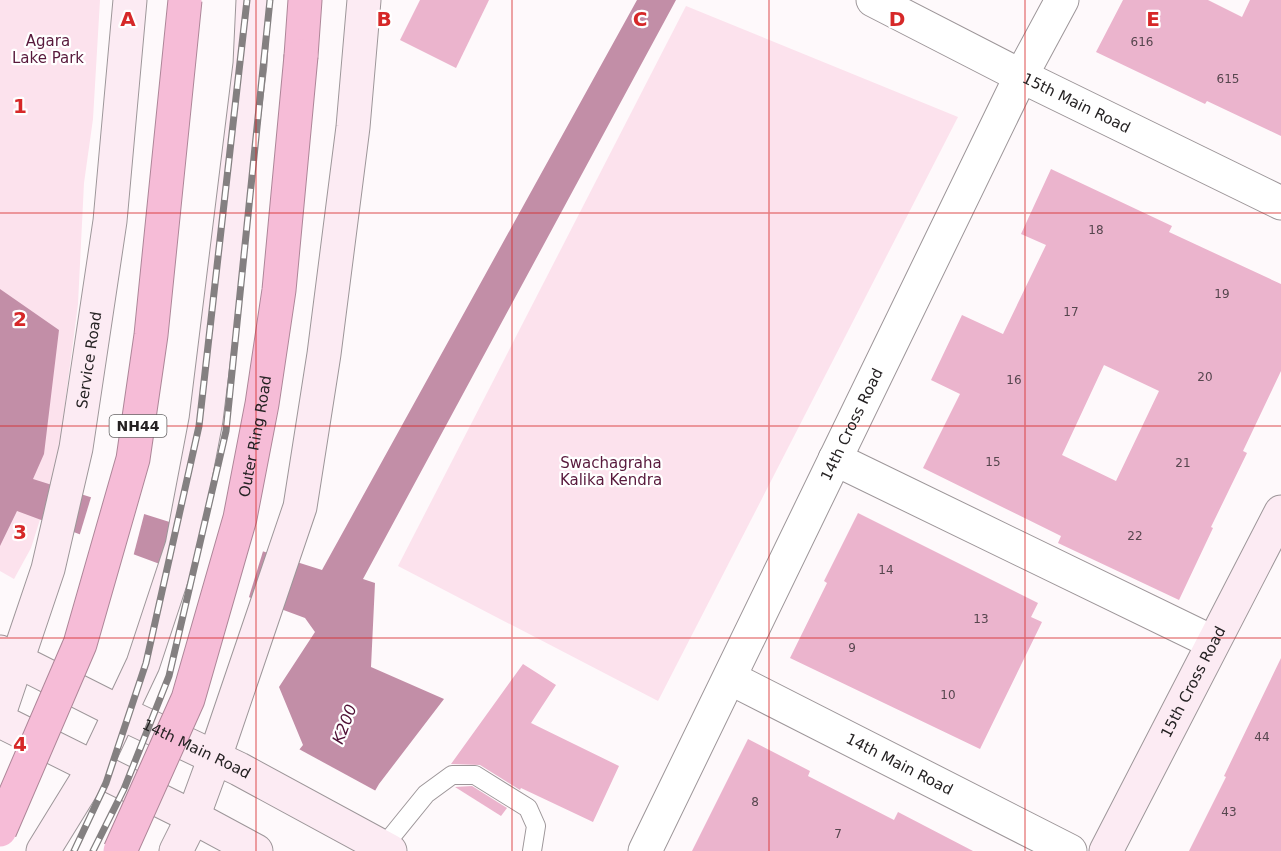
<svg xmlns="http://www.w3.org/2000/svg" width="1281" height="851" font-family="'DejaVu Sans',sans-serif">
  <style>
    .green { fill: #fce2ed }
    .water { fill: #c28ea7 }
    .pier { fill: #fef9fb }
    .building { fill: #ebb4cd; fill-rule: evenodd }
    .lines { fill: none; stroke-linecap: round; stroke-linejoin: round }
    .lane-casing { stroke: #9d9699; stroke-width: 20 }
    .street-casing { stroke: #9d9699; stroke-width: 35 }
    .secondary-casing { stroke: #9d9699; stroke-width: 35 }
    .highway-casing { stroke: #ad8698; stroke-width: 35 }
    .lane { stroke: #fff; stroke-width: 18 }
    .street { stroke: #fff; stroke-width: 33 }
    .secondary { stroke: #fcebf3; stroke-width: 33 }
    .highway { stroke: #f6bcd7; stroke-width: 33 }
    .rail-casing { stroke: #848081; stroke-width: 7 }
    .rail { stroke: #fff; stroke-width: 4.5; stroke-dasharray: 14; stroke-linecap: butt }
    .highway-bridge-casing { stroke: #ad8698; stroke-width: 35; stroke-linecap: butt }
    .highway-bridge { stroke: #f6bcd7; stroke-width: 33 }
    .grid { fill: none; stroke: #d62828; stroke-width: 1.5; stroke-opacity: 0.55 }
    .labels { text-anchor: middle; stroke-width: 4.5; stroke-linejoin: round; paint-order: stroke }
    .number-label { font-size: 12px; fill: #56464e }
    .shield { fill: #fff; stroke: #666465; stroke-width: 1.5 }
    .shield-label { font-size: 14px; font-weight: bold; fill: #252223 }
    .park-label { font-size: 15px; fill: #58193c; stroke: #fff }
    .street-label { font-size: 15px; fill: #252223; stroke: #fff }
    .water-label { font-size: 16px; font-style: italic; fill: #4e0f34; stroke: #fff }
    .grid-label { font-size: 20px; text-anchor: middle; font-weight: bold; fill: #d62828; stroke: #fff; stroke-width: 4.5; stroke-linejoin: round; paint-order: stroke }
  </style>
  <rect width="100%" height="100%" fill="#fef9fb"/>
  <!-- green -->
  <g class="green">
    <path d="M0 0H100L93 119 84 183 78 304 59 450 55 472 31 548 14 579 0 571Z"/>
    <path d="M686 6 958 117 658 701 398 566Z"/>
  </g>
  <!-- water -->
  <path class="water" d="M637 0H676L363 579 375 583 371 667 444 699 379 784 340 851H218L303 745 279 687 315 632 305 618 17 511 0 546V289L59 330 44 454 33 479 322 570Z"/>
  <!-- pier -->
  <g class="pier">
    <path d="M92 494 145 511 133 557 79 537Z"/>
    <path d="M206 530 264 548 248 600 192 579Z"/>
    <path d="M297 748 376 791 343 851H215Z"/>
  </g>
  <!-- building -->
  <g class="building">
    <path d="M420 0H489L456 68 400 40Z"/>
    <path d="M1123 0H1208L1242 17 1250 0H1281V136L1207 101 1205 104 1096 52Z"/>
    <path d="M1051 169 1172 226 1169 232 1281 284V371L1243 451 1247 453 1211 527 1213 528 1179 600 1058 543 1061 536 923 468 960 394 931 380 962 315 1003 334 1046 245 1021 234ZM1104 365 1159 391 1116 481 1062 455Z"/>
    <path d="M858 513 1038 603 1031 617 1042 622 980 749 790 658 827 583 824 581Z"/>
    <path d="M1281 658V851H1189L1226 777 1224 776Z"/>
    <path d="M523 664 556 685 531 723 619 766 593 822 521 788 520 790 480 765 451 764Z"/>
    <path d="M748 739 810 771 808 776 894 820 898 812 973 851H692Z"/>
    <path d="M472 786 507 808 501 816 455 787Z"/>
  </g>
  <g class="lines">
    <!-- lane casing -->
    <g class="lane-casing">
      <path id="lane" d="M383 847 426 794 452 775H475L528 808 536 826 532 851"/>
    </g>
    <!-- street casing -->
    <g class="street-casing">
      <g id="street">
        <path id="s1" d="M873 0 1021 76 1281 203"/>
        <path d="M835 459 1212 642"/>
        <path id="s2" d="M730 678 1070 851"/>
        <path id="s3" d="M645 851 1021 76 1062 0"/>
      </g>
    </g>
    <!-- secondary casing -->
    <g class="secondary-casing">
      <g id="secondary">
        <path id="s4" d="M0 652 121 713 239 769 390 851"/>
        <path id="s5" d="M0 711 48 569 76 448 110 221 130 0"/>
        <path d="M0 721 193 817 256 851"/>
        <path d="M43 851 94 768 143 664 182 546 206 420 250 64 253 0"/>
        <path d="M176 851 193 817 215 757 300 507 324 354 353 127 364 0"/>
        <path id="s6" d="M1106 851 1281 512"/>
      </g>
    </g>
    <!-- highway casing -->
    <g class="highway-casing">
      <path id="highway" d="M301 56 305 0"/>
    </g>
    <!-- lane -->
    <use href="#lane" class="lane"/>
    <!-- street -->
    <use href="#street" class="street"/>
    <!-- secondary -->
    <use href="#secondary" class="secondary"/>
    <!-- highway -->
    <use href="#highway" class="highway"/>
    <!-- rail casing -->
    <g class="rail-casing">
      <g id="rail">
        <path d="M74 851 106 783 146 663 199 426 247 0"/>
        <path d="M93 851 124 789 169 676 226 431 270 0"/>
      </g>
    </g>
    <!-- rail -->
    <use href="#rail" class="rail"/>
    <!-- highway-bridge casing -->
    <g class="highway-bridge-casing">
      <g id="highway-bridge">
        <path d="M0 830 80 644 133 459 151 335 185 0"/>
        <path id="s7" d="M120 851 188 699 240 518 262 404 279 290 301 56"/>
      </g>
    </g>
    <!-- highway-bridge -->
    <use href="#highway-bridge" class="highway-bridge"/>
  </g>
  <!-- grid -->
  <path class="grid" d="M256 0V851M512 0V851M769 0V851M1025 0V851M0 213H1281M0 426H1281M0 638H1281"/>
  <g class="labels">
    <!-- number labels -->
    <g class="number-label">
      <text x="1142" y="46">616</text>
      <text x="1228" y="83">615</text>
      <text x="1096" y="234">18</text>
      <text x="1222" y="298">19</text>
      <text x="1071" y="316">17</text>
      <text x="1205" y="381">20</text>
      <text x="1014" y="384">16</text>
      <text x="993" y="466">15</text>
      <text x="1183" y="467">21</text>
      <text x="1135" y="540">22</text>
      <text x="886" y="574">14</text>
      <text x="981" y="623">13</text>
      <text x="852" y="652">9</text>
      <text x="948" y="699">10</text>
      <text x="1262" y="741">44</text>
      <text x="755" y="806">8</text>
      <text x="1229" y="816">43</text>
      <text x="838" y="838">7</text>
    </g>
    <!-- shield labels -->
    <rect class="shield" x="109.5" y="415" width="57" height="22" rx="4.5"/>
    <g class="shield-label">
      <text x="138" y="431">NH44</text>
    </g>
    <!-- park labels -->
    <g class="park-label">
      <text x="48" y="46">Agara<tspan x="48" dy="17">Lake Park</tspan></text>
      <text x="611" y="468">Swachagraha<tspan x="611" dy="17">Kalika Kendra</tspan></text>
    </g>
    <!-- street labels -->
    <g class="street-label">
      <text dy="5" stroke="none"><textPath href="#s1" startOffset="228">15th Main Road</textPath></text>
      <text dy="5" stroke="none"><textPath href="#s5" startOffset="363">Service Road</textPath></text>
      <text dy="5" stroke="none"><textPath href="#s3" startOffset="474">14th Cross Road</textPath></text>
      <text dy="5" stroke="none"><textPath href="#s7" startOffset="438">Outer Ring Road</textPath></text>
      <text dy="5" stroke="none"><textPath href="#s6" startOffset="190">15th Cross Road</textPath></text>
      <text dy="5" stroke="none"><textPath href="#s4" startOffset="219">14th Main Road</textPath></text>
      <text dy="5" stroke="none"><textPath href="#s2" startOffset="190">14th Main Road</textPath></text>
    </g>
    <!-- water labels -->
    <g class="water-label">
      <text transform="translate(344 724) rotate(-69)" y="6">K200</text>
    </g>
  </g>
  <g class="grid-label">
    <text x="128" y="26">A</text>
    <text x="384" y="26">B</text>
    <text x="640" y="26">C</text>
    <text x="897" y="26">D</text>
    <text x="1153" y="26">E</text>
    <text x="20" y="113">1</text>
    <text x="20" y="326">2</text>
    <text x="20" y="539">3</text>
    <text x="20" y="751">4</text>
  </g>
</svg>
